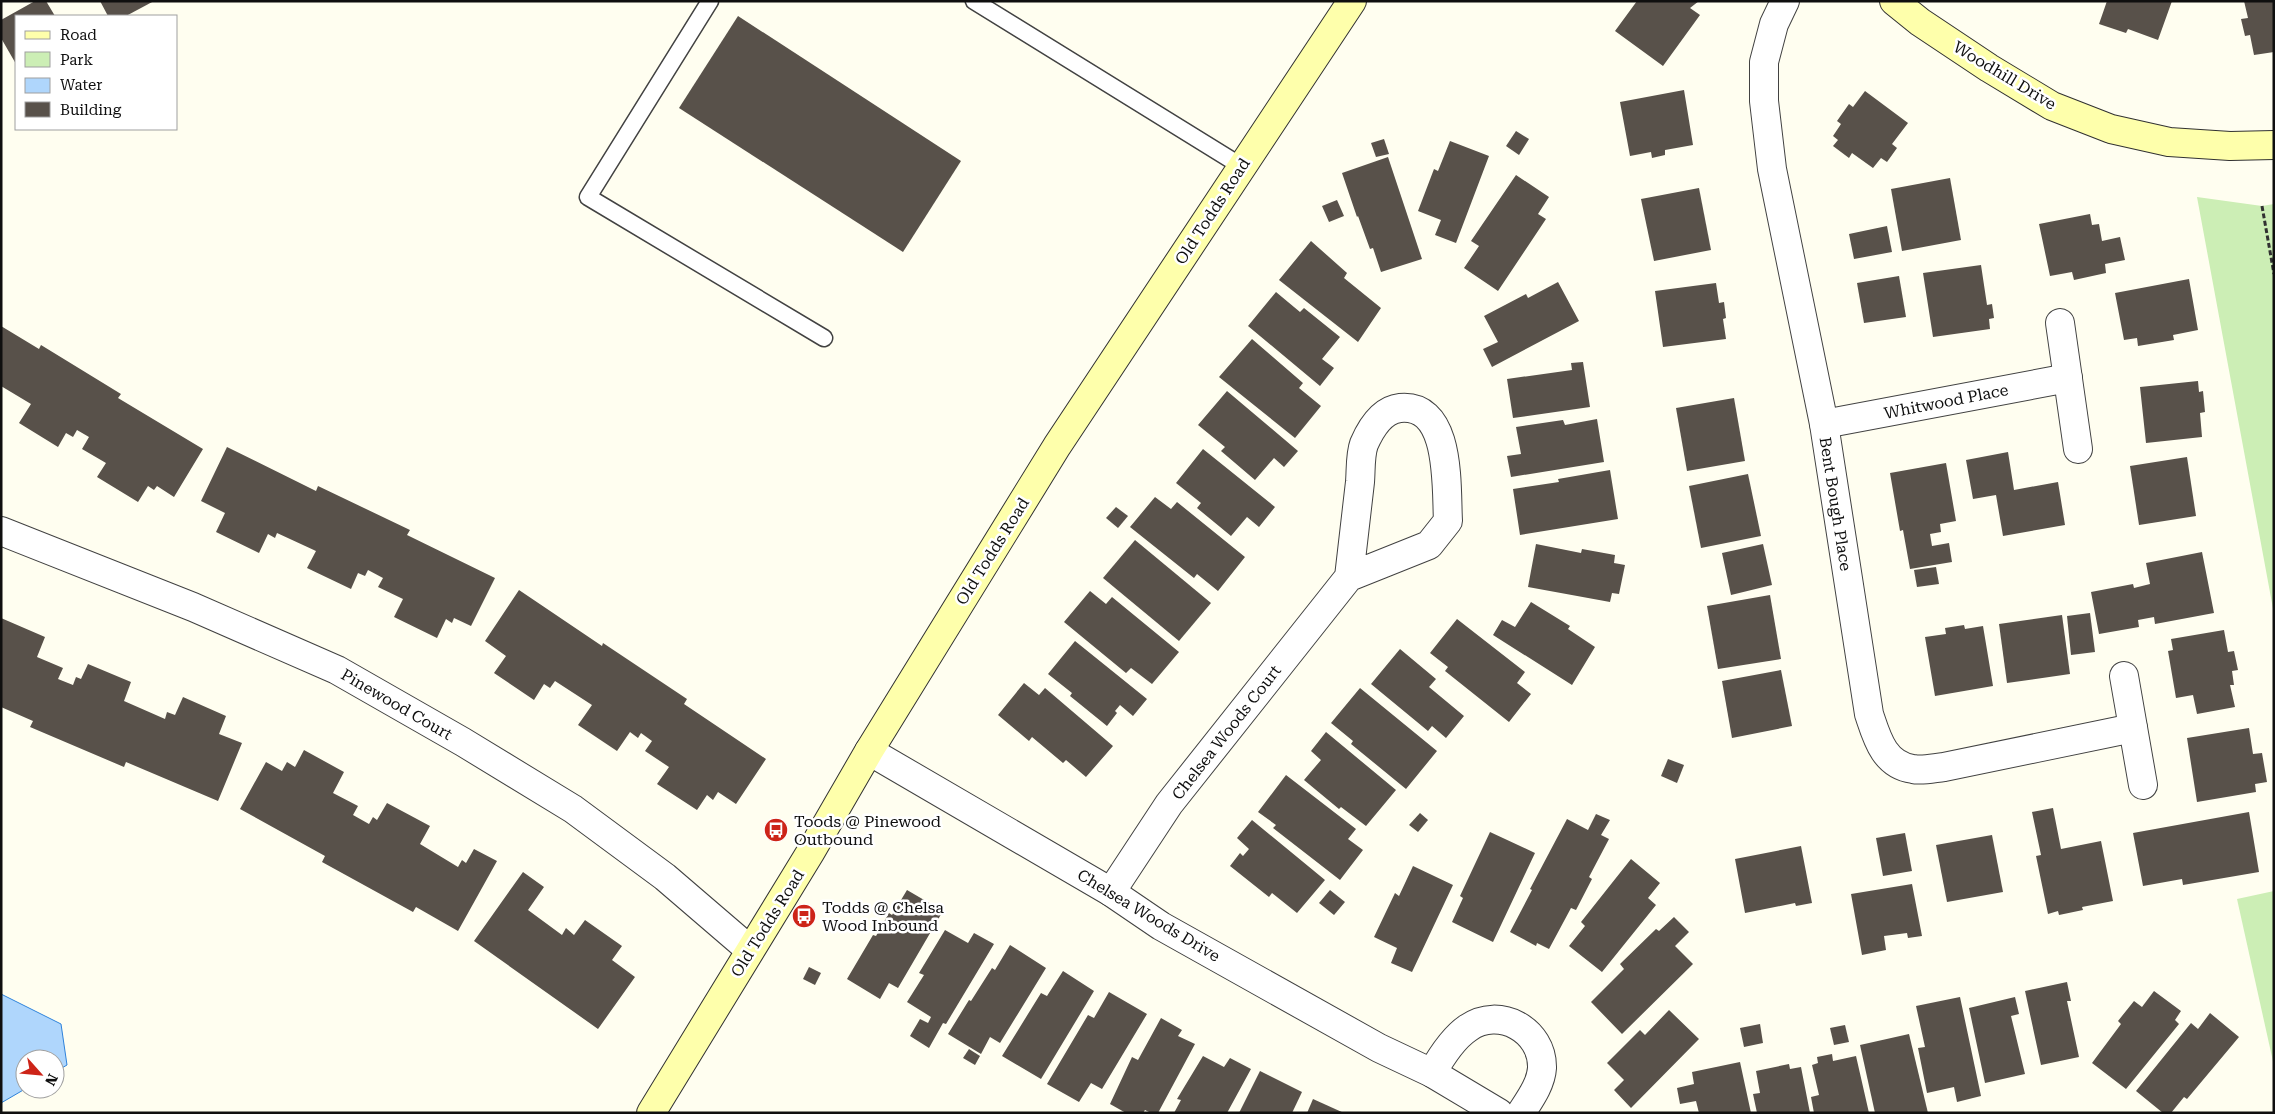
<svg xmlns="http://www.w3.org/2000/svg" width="2275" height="1114" font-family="'Roboto Serif',serif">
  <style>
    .green { fill: #cceeb5 }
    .water { fill: #afd6fc; stroke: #2e82db }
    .building { fill: #58514a }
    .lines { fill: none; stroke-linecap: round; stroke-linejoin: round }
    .lane-casing { stroke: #424242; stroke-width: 19 }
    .street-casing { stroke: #424242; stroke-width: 30 }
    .secondary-casing { stroke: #313131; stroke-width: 30 }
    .path { stroke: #313131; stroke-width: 3; stroke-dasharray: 5 2.5; stroke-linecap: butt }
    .lane { stroke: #fff; stroke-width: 16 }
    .street { stroke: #fff; stroke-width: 28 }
    .secondary { stroke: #feffab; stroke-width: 28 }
    .labels { text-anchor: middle; stroke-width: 5; stroke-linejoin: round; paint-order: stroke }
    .street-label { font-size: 16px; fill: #0f0f0f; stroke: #fff }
    .poi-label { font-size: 16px; fill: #0f0f0f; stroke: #fff; text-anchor: start }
  </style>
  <rect width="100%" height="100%" fill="#fffef0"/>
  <!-- green -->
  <g class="green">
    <path d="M2197 197 2262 206 2274 204V614Z"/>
    <path d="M2274 891V1066L2237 899Z"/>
  </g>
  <!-- water -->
  <path class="water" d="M1 994 61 1024 67 1065 55 1072V1059H25V1089L1 1103Z"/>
  <!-- building -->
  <g class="building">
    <path d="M35 1H46L55 16H16V64L1 38V20Z"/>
    <path d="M100 1H154L126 16H108Z"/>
    <path d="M1637 1H1699L1690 8 1700 15 1663 66 1615 31Z"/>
    <path d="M2107 1H2172L2158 40 2128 29 2126 33 2099 24Z"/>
    <path d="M2244 1H2274V52L2254 55 2250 35 2245 36 2241 19 2248 18Z"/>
    <path d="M738 16 961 161 903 252 679 108Z"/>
    <path d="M1684 90 1693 145 1665 150V155L1652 158 1651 152 1630 156 1620 102Z"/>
    <path d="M1865 91 1908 123 1892 144 1897 148 1887 162 1881 158 1873 168 1852 153 1849 158 1833 146 1838 140 1833 136 1841 124 1837 121 1849 104 1853 107Z"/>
    <path d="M1516 131 1529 139 1519 155 1506 146Z"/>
    <path d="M1384 139 1389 154 1376 157 1371 143Z"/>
    <path d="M1450 141 1489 156 1456 243 1435 235 1441 220 1418 211 1434 169 1438 171Z"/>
    <path d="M1388 157 1422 259 1381 272 1373 248 1370 249 1358 216 1357 217 1342 173Z"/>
    <path d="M1516 175 1549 197 1538 214 1546 219 1498 291 1464 268 1479 246 1471 241Z"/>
    <path d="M1950 178 1961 240 1902 251 1891 189Z"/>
    <path d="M1699 188 1711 250 1654 261 1641 199Z"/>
    <path d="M1337 200 1344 216 1329 222 1322 206Z"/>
    <path d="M2090 214 2092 225 2099 224 2102 241 2120 237 2125 260 2105 264 2106 273 2074 280 2072 272 2050 276 2039 224Z"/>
    <path d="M1887 226 1892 252 1854 259 1849 234Z"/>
    <path d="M1311 241 1347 273 1344 278 1381 308 1358 342 1279 280Z"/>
    <path d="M1981 265 1987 305 1992 304 1994 318 1989 319 1990 329 1933 337 1923 273Z"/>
    <path d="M1899 276 1906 317 1864 323 1857 283Z"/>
    <path d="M2189 279 2198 330 2173 335 2174 340 2138 346 2137 338 2124 340 2115 293Z"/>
    <path d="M1558 282 1579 321 1492 367 1483 349 1498 342 1484 316 1526 294 1528 298Z"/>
    <path d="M1716 283 1719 303 1724 302 1726 318 1723 319 1726 339 1663 347 1655 291Z"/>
    <path d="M1276 292 1300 312 1304 308 1340 337 1322 359 1334 368 1320 386 1248 326Z"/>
    <path d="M1 326 39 349 41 345 121 394 118 398 203 449 174 497 157 486 154 490 148 486 138 502 97 477 106 463 82 449 89 437 77 430 73 437 66 433 58 447 19 423 31 404 1 386Z"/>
    <path d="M1252 339 1303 383 1299 388 1321 406 1295 438 1219 377Z"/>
    <path d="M1583 362 1590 407 1513 418 1507 379 1572 370 1571 363Z"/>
    <path d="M2198 381 2199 392 2203 391 2205 412 2200 413 2202 437 2146 443 2140 387Z"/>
    <path d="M1227 391 1298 451 1284 467 1274 458 1255 480 1221 451 1225 447 1198 425Z"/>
    <path d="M1734 398 1745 461 1687 471 1676 408Z"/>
    <path d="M1597 419 1604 462 1511 477 1507 456 1521 454 1516 427 1563 420 1565 425Z"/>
    <path d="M227 447 316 491 318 486 410 530 407 535 495 578 471 626 454 618 452 623 446 619 437 638 394 617 403 599 378 587 383 578 368 570 365 576 358 573 351 589 307 568 316 551 277 533 275 538 268 534 259 553 216 532 225 513 201 501Z"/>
    <path d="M1203 449 1275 507 1259 527 1247 517 1231 536 1197 508 1201 503 1176 483Z"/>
    <path d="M2008 452 2014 490 2058 482 2065 525 2003 536 1996 495 1973 499 1966 460Z"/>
    <path d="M2187 457 2196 516 2139 525 2130 466Z"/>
    <path d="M1946 463 1956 521 1940 524 1941 532 1930 534 1932 546 1949 543 1952 562 1910 569 1903 530 1900 531 1890 473Z"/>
    <path d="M1610 470 1618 519 1520 535 1513 489 1559 482 1558 479Z"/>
    <path d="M1748 474 1761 536 1701 548 1689 486Z"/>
    <path d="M1155 497 1171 509 1177 502 1245 557 1218 591 1197 574 1194 578 1130 527Z"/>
    <path d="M1116 507 1128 516 1118 528 1106 518Z"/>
    <path d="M1135 540 1211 603 1179 641 1103 578Z"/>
    <path d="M1536 544 1581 553 1582 549 1615 555 1614 563 1625 565 1619 594 1612 593 1610 602 1528 587Z"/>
    <path d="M1763 544 1772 585 1731 595 1722 553Z"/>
    <path d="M2202 552 2214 613 2155 624 2154 617 2138 620 2139 627 2099 634 2091 592 2133 584 2134 588 2150 584 2146 563Z"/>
    <path d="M1936 567 1939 584 1917 587 1914 570Z"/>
    <path d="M519 590 602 646 603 643 687 699 684 704 766 759 736 804 718 792 713 800 707 795 697 810 657 784 669 767 645 751 652 741 641 733 638 738 630 732 617 751 578 725 592 705 555 681 550 688 544 684 534 700 494 673 506 656 485 641Z"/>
    <path d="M1090 591 1106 604 1112 597 1179 652 1152 684 1131 668 1126 673 1064 622Z"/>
    <path d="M1770 595 1781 659 1718 669 1707 606Z"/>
    <path d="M1531 602 1570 626 1568 629 1595 647 1572 685 1493 635 1502 620 1515 627Z"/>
    <path d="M2090 613 2095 652 2071 655 2067 616Z"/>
    <path d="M2062 615 2070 674 2007 683 1999 624Z"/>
    <path d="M1 618 45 637 37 657 63 668 58 679 73 685 76 677 81 679 88 664 131 682 124 701 165 719 167 712 175 715 183 697 226 716 219 734 242 743 218 801 126 762 124 767 30 727 33 721 1 707Z"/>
    <path d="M1457 619 1525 672 1517 683 1531 694 1509 722 1445 671 1448 667 1430 653Z"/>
    <path d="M1964 625 1965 629 1983 626 1993 686 1935 696 1925 637 1946 634 1945 628Z"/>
    <path d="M2224 630 2228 652 2234 651 2238 670 2232 671 2234 685H2230L2235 707 2197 714 2193 695 2176 698 2168 651 2173 650 2171 639Z"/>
    <path d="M1075 641 1147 699 1133 716 1120 705 1115 711 1117 713 1107 726 1070 696 1072 693 1048 674Z"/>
    <path d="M1400 649 1436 679 1429 687 1464 716 1446 738 1432 726 1428 731 1371 684Z"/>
    <path d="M1781 670 1792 726 1732 738 1722 681Z"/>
    <path d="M1024 683 1039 695 1045 688 1113 746 1086 777 1066 760 1063 763 1032 737 1029 741 998 715Z"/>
    <path d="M1360 688 1437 751 1406 789 1351 744 1353 741 1331 723Z"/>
    <path d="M2249 728 2253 754 2262 753 2267 782 2255 784 2256 792 2197 802 2187 738Z"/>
    <path d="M1326 732 1396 790 1366 826 1341 807 1339 809 1304 780 1321 760 1311 751Z"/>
    <path d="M304 750 344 772 333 793 358 806 353 815 369 824 373 817 377 820 387 803 430 826 420 844 458 867 462 860 466 863 474 849 497 861 458 931 416 907 413 912 322 862 325 856 240 809 266 762 282 771 287 762 295 767Z"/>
    <path d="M1668 759 1684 765 1677 783 1661 776Z"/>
    <path d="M1286 775 1356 829 1348 839 1363 850 1340 880 1273 828 1276 825 1258 812Z"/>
    <path d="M2053 808 2061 849 2101 841 2113 901 2082 907 2083 910 2059 915 2058 911 2048 914 2036 856 2041 855 2032 812Z"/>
    <path d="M2249 812 2259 872 2183 885 2182 879 2143 886 2133 833Z"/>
    <path d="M1420 813 1428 820 1418 832 1409 825Z"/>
    <path d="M1596 814 1610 820 1601 835 1609 839 1589 877 1592 879 1576 910 1571 908 1549 949 1537 943 1536 946 1510 932 1532 890 1530 889 1567 819 1588 830Z"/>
    <path d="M1252 820 1325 880 1297 913 1272 893 1269 897 1230 866 1240 853 1243 856 1249 849 1237 838Z"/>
    <path d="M1490 832 1535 853 1493 942 1452 922 1463 898 1460 896Z"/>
    <path d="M1905 833 1912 871 1883 876 1876 838Z"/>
    <path d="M1992 835 2003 892 1947 902 1936 845Z"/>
    <path d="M1801 846 1812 903 1796 906 1795 903 1745 913 1735 859Z"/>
    <path d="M1631 859 1660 883 1648 898 1656 905 1602 972 1569 946 1585 926 1581 922Z"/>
    <path d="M1413 866 1453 885 1412 972 1391 963 1397 948 1374 937 1395 893 1399 896Z"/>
    <path d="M523 872 544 887 528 910 562 935 566 928 574 935 585 920 622 946 612 960 635 977 598 1029 474 941Z"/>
    <path d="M1912 884 1922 936 1908 938 1907 933 1884 936 1886 950 1862 955 1851 894Z"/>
    <path d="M907 890 943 911 898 988 889 983 880 999 847 979 873 935 876 936 889 913 892 915Z"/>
    <path d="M1330 890 1345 902 1334 915 1319 903Z"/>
    <path d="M1674 917 1689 932 1675 946 1693 964 1622 1034 1591 1002 1624 969 1620 964 1656 929 1659 931Z"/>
    <path d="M945 930 968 943 974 933 994 944 946 1024 943 1023 929 1048 910 1036 920 1019 928 1023 931 1017 907 1002 924 975 919 973Z"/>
    <path d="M1010 945 1046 968 1000 1043 990 1037 981 1054 948 1034 969 1000 971 1001 992 968 995 970Z"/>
    <path d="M809 967 821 973 815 985 803 979Z"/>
    <path d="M1063 971 1094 991 1041 1079 1002 1056 1041 993 1047 996Z"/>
    <path d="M2067 982 2071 1001H2067L2079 1057 2041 1065 2025 991Z"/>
    <path d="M2154 991 2181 1011 2175 1020 2179 1024 2126 1089 2092 1063 2121 1024 2118 1021 2134 1001 2142 1007Z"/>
    <path d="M1109 992 1147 1014 1102 1089 1091 1083 1079 1102 1047 1084 1088 1015 1094 1018Z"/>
    <path d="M1960 997 1981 1096 1957 1102 1954 1087 1927 1093 1918 1048 1925 1047 1916 1006Z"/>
    <path d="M2015 997 2019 1014 2011 1016 2025 1074 1985 1083 1969 1008Z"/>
    <path d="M1669 1010 1699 1039 1631 1108 1614 1090 1624 1080 1607 1063 1640 1030 1645 1035Z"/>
    <path d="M2210 1013 2239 1037 2187 1099 2184 1097 2171 1113H2163L2136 1091 2191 1023 2198 1029Z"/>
    <path d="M1161 1018 1182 1030 1178 1036 1195 1044 1158 1113H1151L1145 1110 1143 1113H1126L1110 1104 1132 1057 1138 1060Z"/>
    <path d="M1760 1024 1763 1043 1744 1047 1740 1028Z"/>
    <path d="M1845 1025 1849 1042 1834 1045 1830 1028Z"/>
    <path d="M1909 1034 1928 1113H1875L1860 1045Z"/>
    <path d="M969 1049 980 1056 975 1065 963 1058Z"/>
    <path d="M1832 1054 1833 1061 1856 1056 1869 1113H1814L1811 1097 1819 1095 1812 1065 1818 1063 1817 1057Z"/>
    <path d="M1203 1056 1224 1067 1230 1058 1251 1069 1227 1113H1174L1181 1100 1177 1099Z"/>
    <path d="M1740 1062 1751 1113H1699L1696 1101 1680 1104 1677 1088 1694 1084 1692 1072Z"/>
    <path d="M1789 1064 1790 1069 1801 1067 1810 1113H1757L1753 1094 1760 1093 1756 1071Z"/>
    <path d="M1260 1071 1302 1092 1292 1113H1239Z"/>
    <path d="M1313 1099 1344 1113H1307Z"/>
  </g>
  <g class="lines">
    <!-- lane casing -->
    <g class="lane-casing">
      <g id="lane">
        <path d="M710 1 588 197 824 338"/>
        <path d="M974 1 1241 166"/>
      </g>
    </g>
    <!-- street casing -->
    <g class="street-casing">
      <g id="street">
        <path d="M1785 1 1774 24 1764 62V101L1772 169 1824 424 1869 714C1877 738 1884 765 1913 769 1922 771 1934 768 1944 767L2133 728"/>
        <path d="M2060 323 2078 449"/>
        <path d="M1824 424 2068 378"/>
        <path d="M1 531 193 607 337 670 463 742 573 809 665 877 750 950"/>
        <path d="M2124 676 2143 785"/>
        <path d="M869 751 1111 892 1161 926 1379 1048 1432 1073 1499 1113"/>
        <path d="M1111 892 1169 804 1349 577 1429 545 1448 521C1446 488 1452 403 1400 408 1382 410 1371 428 1364 444 1360 455 1361 470 1360 482 1356 514 1353 545 1349 577"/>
        <path d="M1432 1073C1441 1057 1453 1038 1468 1028 1499 1006 1543 1030 1542 1068 1541 1084 1530 1099 1521 1113"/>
      </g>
    </g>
    <!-- secondary casing -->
    <g class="secondary-casing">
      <g id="secondary">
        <path d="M1894 1 1920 22 1989 68 2052 106 2111 129 2169 142 2230 146 2274 145"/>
        <path d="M651 1113 810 853 869 751 1057 446 1352 1"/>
      </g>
    </g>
    <!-- path -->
    <path class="path" d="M2262 206 2274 274"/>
    <!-- lane -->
    <use href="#lane" class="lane"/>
    <!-- street -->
    <use href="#street" class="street"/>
    <!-- secondary -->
    <use href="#secondary" class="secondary"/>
  </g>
  <!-- icons -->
  <defs>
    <g id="bus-disc" transform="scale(1.25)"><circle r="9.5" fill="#cd2418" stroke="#fff"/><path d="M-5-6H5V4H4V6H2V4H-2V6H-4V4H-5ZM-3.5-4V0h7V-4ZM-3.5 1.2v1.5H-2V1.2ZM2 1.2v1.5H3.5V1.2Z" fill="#fff"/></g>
  </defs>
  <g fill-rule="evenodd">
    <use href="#bus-disc" x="776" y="830"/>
    <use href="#bus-disc" x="804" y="916"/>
  </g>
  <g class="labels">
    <!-- street labels -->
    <g class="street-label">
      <text transform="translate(2005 75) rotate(31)" y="6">Woodhill Drive</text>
      <text transform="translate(1212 211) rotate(-57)" y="6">Old Todds Road</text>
      <text transform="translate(1946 401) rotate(-11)" y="6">Whitwood Place</text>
      <text transform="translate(1836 504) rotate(81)" y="6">Bent Bough Place</text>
      <text transform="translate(992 551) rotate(-58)" y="6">Old Todds Road</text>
      <text transform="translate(397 704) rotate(30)" y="6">Pinewood Court</text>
      <text transform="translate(1226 732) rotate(-52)" y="6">Chelsea Woods Court</text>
      <text transform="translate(1149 915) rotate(31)" y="6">Chelsea Woods Drive</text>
      <text transform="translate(767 923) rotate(-58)" y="6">Old Todds Road</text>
    </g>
    <!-- poi labels -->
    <g class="poi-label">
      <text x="794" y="827">Toods @ Pinewood<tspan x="794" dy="18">Outbound</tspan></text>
      <text x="822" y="913">Todds @ Chelsa<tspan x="822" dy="18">Wood Inbound</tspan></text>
    </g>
  </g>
  <!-- border -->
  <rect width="2275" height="1114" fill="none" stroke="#0f0f0f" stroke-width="5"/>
  <!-- legend -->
  <rect x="15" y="15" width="162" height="115" fill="#ffffff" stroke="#9f9f9f"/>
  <rect x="25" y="31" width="25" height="8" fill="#feffab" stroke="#9f9f9f"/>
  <text x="60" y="40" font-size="15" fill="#0f0f0f">Road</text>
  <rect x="25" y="52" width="25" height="15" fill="#cceeb5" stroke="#9f9f9f"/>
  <text x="60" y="65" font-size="15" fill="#0f0f0f">Park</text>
  <rect x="25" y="78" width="25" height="15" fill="#afd6fc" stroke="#9f9f9f"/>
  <text x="60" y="90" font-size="15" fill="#0f0f0f">Water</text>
  <rect x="25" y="102" width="25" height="15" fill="#58514a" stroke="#9f9f9f"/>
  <text x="60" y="115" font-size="15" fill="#0f0f0f">Building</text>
  <!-- north arrow -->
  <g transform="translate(40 1074) rotate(117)"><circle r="24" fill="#ffffff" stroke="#9f9f9f"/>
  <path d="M0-4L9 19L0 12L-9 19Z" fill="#cd2418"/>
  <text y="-8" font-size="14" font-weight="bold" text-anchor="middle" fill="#0f0f0f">N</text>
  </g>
</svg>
